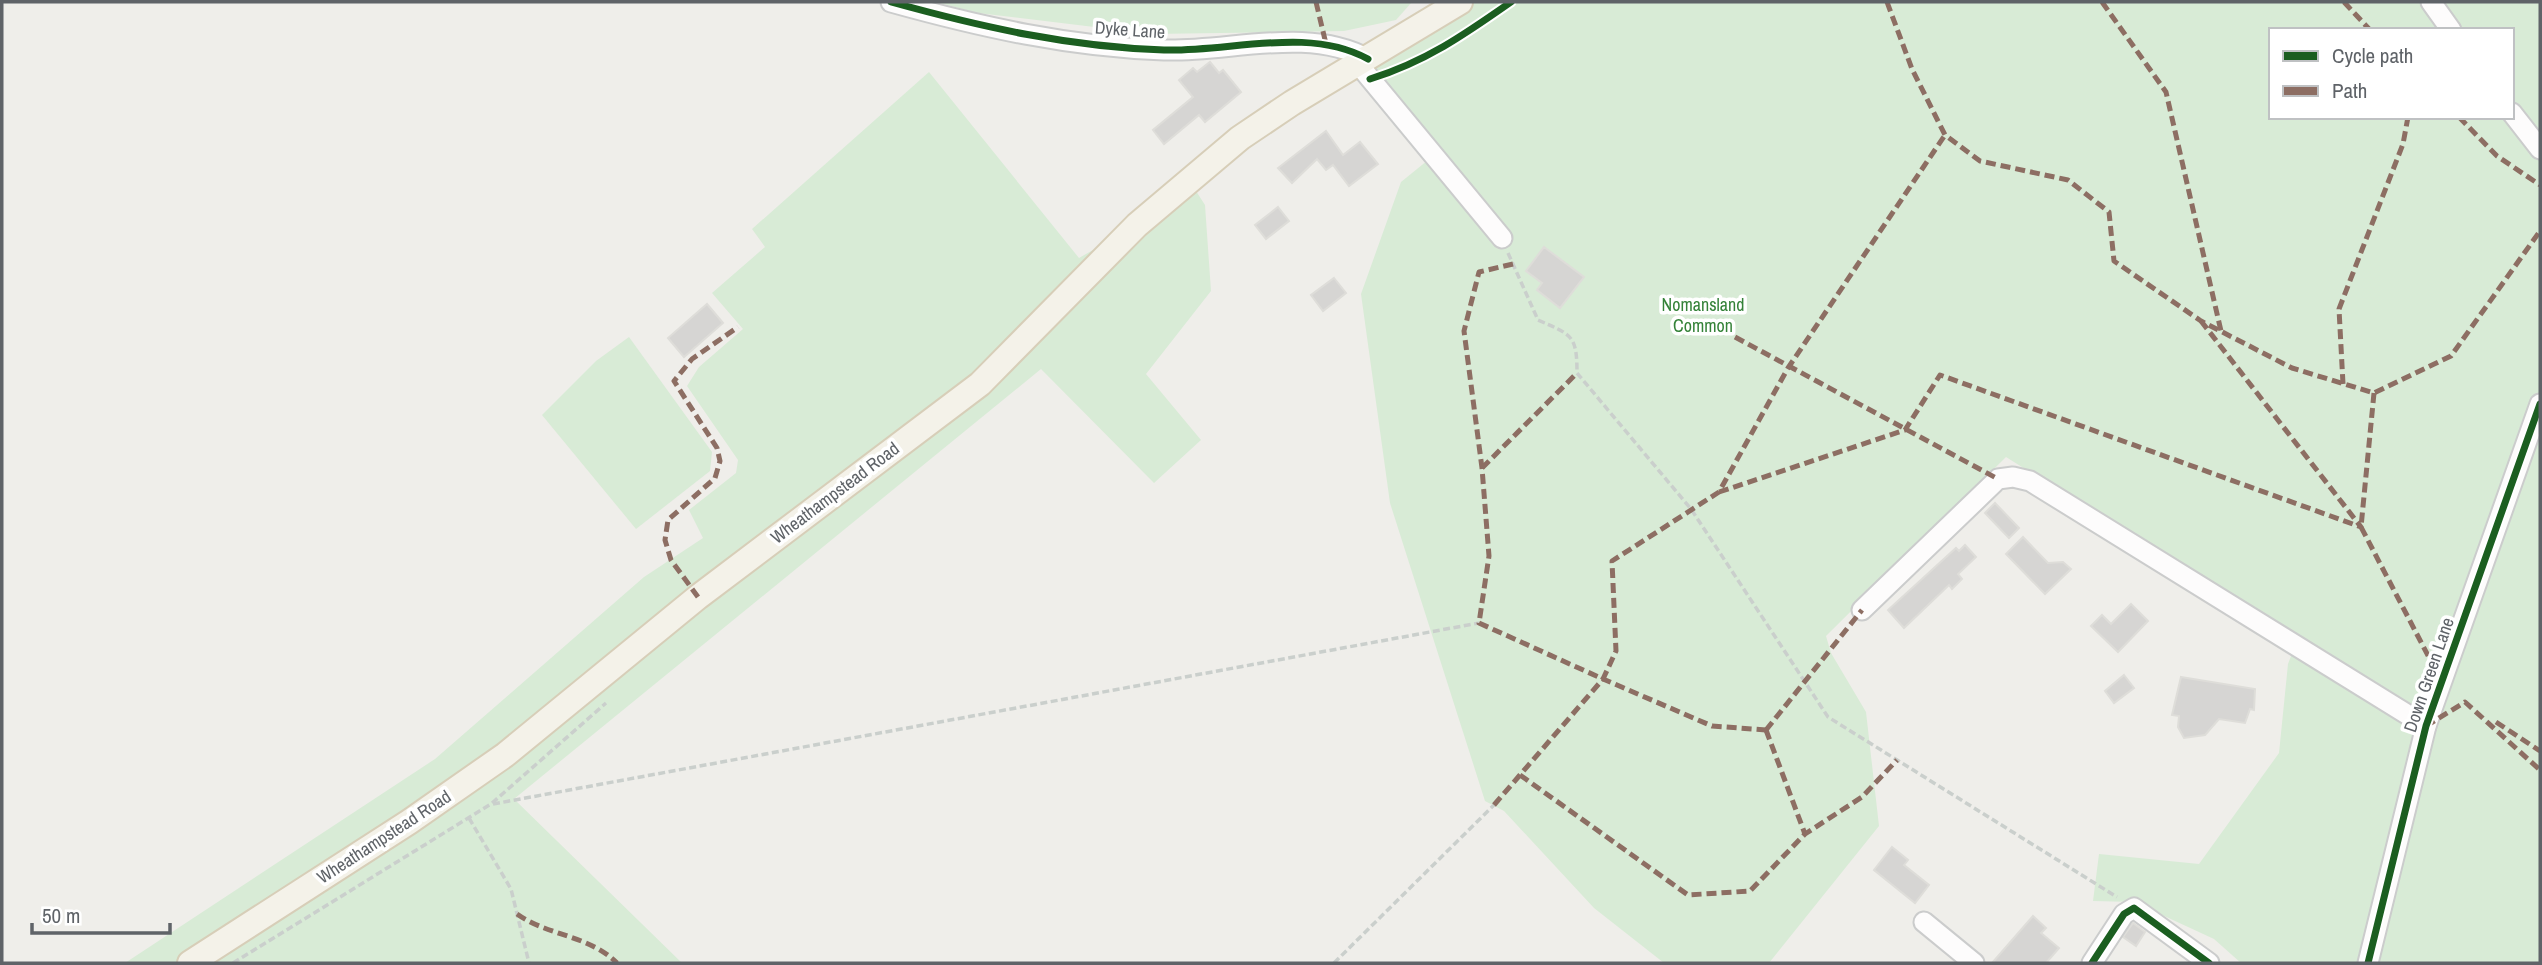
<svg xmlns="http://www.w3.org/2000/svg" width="2542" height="965" font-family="'Archivo Narrow',sans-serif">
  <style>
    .green { fill: #d8ebd6; fill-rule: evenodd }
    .building { fill: #d6d5d3; stroke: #deddd9; stroke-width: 2 }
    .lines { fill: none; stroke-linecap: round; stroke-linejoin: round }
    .minor-casing { stroke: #cbcccc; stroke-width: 23 }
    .major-casing { stroke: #d7ceb8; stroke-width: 28 }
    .path { stroke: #cacfcc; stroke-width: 3.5; stroke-dasharray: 7 3.5; stroke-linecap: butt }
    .minor { stroke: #fdfcfc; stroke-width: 19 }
    .major { stroke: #f4f2e9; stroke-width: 24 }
    .quiet { stroke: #8d6e63; stroke-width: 5; stroke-dasharray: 10 5; stroke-linecap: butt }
    .cycleway-casing { stroke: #fff; stroke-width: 11 }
    .cycleway { stroke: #1b5e20; stroke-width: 7 }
    .labels { text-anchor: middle; stroke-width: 7; stroke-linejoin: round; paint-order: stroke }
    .street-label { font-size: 18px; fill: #5f6368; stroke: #fff }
    .park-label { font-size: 18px; fill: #348238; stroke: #fff }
  </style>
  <rect width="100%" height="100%" fill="#efeeea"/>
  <!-- green -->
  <g class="green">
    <path d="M936 2H1412L1396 20 1344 31 1152 34 978 13Z"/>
    <path d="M1439 2H2540V963H2241L2214 939 2134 902 2093 901 2099 854 2199 864 2279 753 2288 664 2297 640 2006 457 1826 636 1831 653 1866 712 1879 826 1769 963H1664L1594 908 1504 811 1485 801 1390 503 1361 294 1401 182 1433 156 1350 60ZM2271 30H2512V117H2271Z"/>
    <path d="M929 72 1079 258 1196 191 1205 205 1211 291 1146 374 1201 440 1154 483 1041 369 514 799 682 963H125L435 759 644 577 703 538 689 510 736 473 738 460 687 386 699 367 743 329 712 293 765 247 752 229Z"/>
    <path d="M629 337 712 452 710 471 636 529 542 415 596 361Z"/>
  </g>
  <!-- building -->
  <g class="building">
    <path d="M1210 62 1219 73 1223 70 1241 92 1205 122 1199 115 1164 144 1153 130 1193 97 1179 80 1193 68 1197 72Z"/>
    <path d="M1326 131 1343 155 1360 142 1378 164 1349 186 1333 165 1326 170 1317 159 1292 183 1278 168Z"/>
    <path d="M1278 207 1289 221 1266 239 1255 225Z"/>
    <path d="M1544 247 1584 277 1560 308 1537 290 1542 283 1526 271Z"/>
    <path d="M1334 278 1346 293 1323 311 1311 295Z"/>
    <path d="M707 304 723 323 684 357 668 338Z"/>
    <path d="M1995 503 2019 528 2009 538 1985 513Z"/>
    <path d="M2023 537 2048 563 2063 562 2071 569 2045 594 2006 554Z"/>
    <path d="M1965 545 1976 557 1958 574 1962 579 1952 589 1949 585 1904 628 1888 610 1956 548 1959 551Z"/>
    <path d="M2131 604 2148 621 2118 652 2091 626 2102 615 2111 624Z"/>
    <path d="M2124 675 2134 688 2114 703 2105 691Z"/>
    <path d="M2181 677 2255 689 2254 710 2250 709 2245 723 2219 719 2205 735 2184 738 2178 727 2179 716 2172 715Z"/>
    <path d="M1892 847 1908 860 1904 865 1929 885 1915 903 1874 870Z"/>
    <path d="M2033 916 2046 928 2041 933 2059 948 2046 963H1992Z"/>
    <path d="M2133 923 2145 932 2136 946 2123 937Z"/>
  </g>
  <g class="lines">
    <!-- minor casing -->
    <g class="minor-casing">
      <g id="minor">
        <path d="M891 2C981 27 1070 47 1164 50 1230 52 1308 26 1368 59"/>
        <path d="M2431 2 2451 30"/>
        <path d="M1359 65 1502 238"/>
        <path d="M2512 113 2540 149"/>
        <path d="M1862 610 1998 479 2013 477 2030 481 2426 726"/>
        <path d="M1924 922 1974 963"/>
        <path d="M2092 963 2124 914 2134 908 2209 963"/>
        <path d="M2368 963 2426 726 2540 404"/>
      </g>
    </g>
    <!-- major casing -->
    <g class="major-casing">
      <path id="major" d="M190 963 409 822 505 755 698 597 980 384 1137 225 1240 138 1292 103 1460 2"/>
    </g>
    <!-- path -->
    <g class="path">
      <path d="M1508 253 1538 320C1572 335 1577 335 1577 373L1691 509 1828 717 2117 897"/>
      <path d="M493 804 1479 623"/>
      <path d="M469 818 511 889 529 963"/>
      <path d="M233 963 491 804 606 703"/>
      <path d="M1334 963 1494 805"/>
    </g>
    <!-- minor -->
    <use href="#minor" class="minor"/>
    <!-- major -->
    <use href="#major" class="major"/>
    <!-- quiet -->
    <g class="quiet">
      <path d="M1316 2 1326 44"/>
      <path d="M1887 2 1912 69 1945 135 1980 161 2068 180 2109 212 2114 261 2201 321 2292 368 2374 393 2451 356 2540 231"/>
      <path d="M2102 2 2166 92 2221 331"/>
      <path d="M2344 2 2370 30"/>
      <path d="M2459 117 2497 156 2540 185"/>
      <path d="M1513 264 1479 272 1464 331 1482 468 1489 556 1479 623 1603 679 1616 651 1612 561 1719 492 1788 368 1945 135"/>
      <path d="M1735 337 1998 479"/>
      <path d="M2343 384 2339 309 2403 144 2408 117"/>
      <path d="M2374 393 2361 527 2434 667 2445 680"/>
      <path d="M1482 468 1577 373"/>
      <path d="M1719 492 1905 430 1940 375 2361 527 2201 321"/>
      <path d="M698 597 671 560 665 540 668 520 715 478 720 461 717 448 674 381 692 359 738 327"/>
      <path d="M2496 722 2540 751"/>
      <path d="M2426 726 2465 702 2540 770"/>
      <path d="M1766 730 1862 610"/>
      <path d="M1766 730 1805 834"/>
      <path d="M1520 775 1688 895 1750 891 1805 834 1862 797 1897 760"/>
      <path d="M1494 805 1603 679 1712 726 1766 730"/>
      <path d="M517 914C548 936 589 935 617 963"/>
    </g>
    <!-- cycleway casing -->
    <g class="cycleway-casing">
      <g id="cycleway">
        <path d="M891 2C981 27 1070 47 1164 50 1230 52 1308 26 1368 59"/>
        <path d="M1370 79C1425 62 1464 35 1511 2"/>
        <path d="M2092 963 2124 914 2134 908 2209 963"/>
        <path d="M2368 963 2426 726 2540 404"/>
      </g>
    </g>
    <!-- cycleway -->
    <use href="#cycleway" class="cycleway"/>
  </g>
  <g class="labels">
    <!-- street labels -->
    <g class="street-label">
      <text transform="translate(1130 30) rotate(4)" y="6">Dyke Lane</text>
      <text transform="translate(835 493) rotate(-37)" y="6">Wheathampstead Road</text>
      <text transform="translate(2429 675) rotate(-71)" y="6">Down Green Lane</text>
      <text transform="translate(384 837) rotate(-33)" y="6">Wheathampstead Road</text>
    </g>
    <!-- park labels -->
    <g class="park-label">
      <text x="1703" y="311">Nomansland<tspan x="1703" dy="21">Common</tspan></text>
    </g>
  </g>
  <!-- border -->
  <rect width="2542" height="965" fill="none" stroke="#5f6368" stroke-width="7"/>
  <!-- legend -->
  <rect x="2269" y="28" width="245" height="91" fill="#ffffff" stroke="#bfc1c3" stroke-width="2"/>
  <rect x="2283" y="51" width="35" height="10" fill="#1b5e20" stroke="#bfc1c3" stroke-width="2"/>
  <text x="2332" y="63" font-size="21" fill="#5f6368">Cycle path</text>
  <rect x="2283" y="86" width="35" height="10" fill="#8d6e63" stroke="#bfc1c3" stroke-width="2"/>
  <text x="2332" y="98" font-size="21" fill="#5f6368">Path</text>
  <!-- scale -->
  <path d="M32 923v10h138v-10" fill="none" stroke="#5f6368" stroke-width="3.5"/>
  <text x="42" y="923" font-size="21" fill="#5f6368" stroke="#ffffff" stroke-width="5" paint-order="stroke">50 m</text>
</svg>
